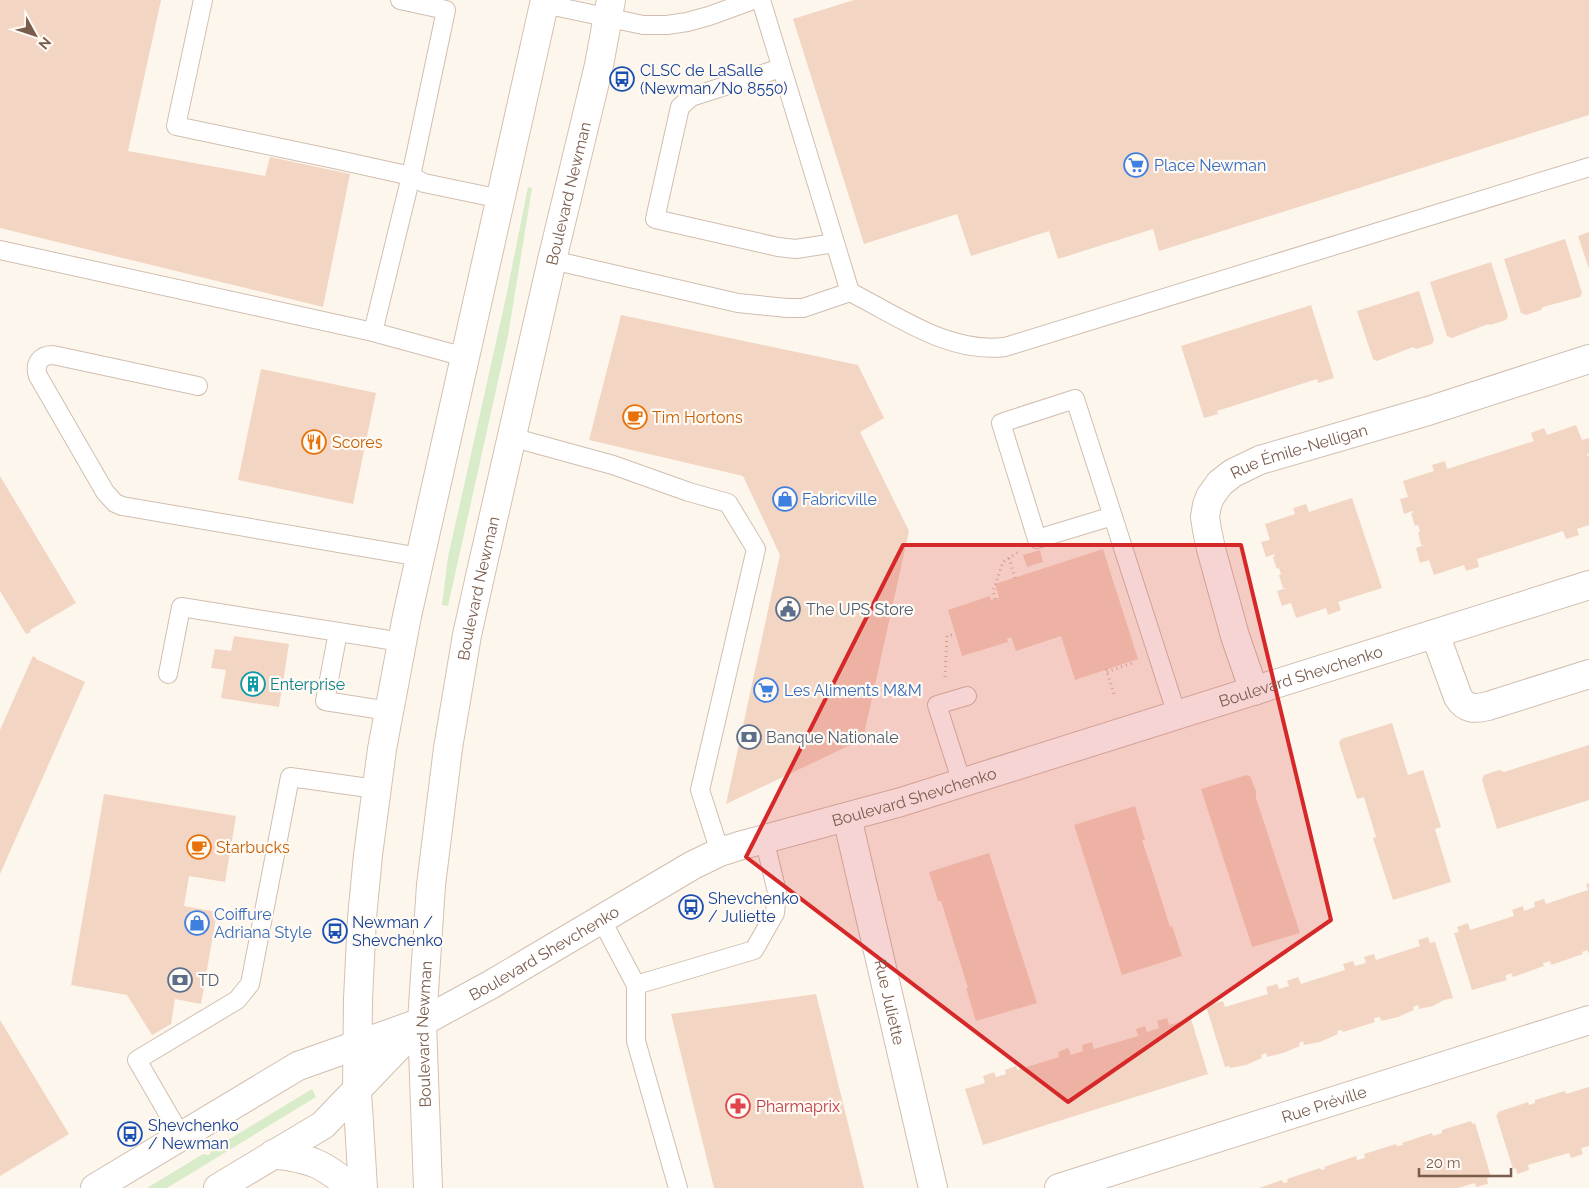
<svg xmlns="http://www.w3.org/2000/svg" width="1589" height="1188" font-family="Raleway,sans-serif">
  <style>
    .green { fill: #d8ecc9 }
    .building { fill: #f3d5c3 }
    .lines { fill: none; stroke-linecap: round; stroke-linejoin: round }
    .service-casing { stroke: #d1beb0; stroke-width: 20 }
    .minor-casing { stroke: #d1beb0; stroke-width: 30 }
    .tertiary-casing { stroke: #d1beb0; stroke-width: 30 }
    .secondary-casing { stroke: #d6c0b0; stroke-width: 30 }
    .path { stroke: #d9b8a5; stroke-width: 3; stroke-dasharray: 1 4; stroke-linecap: butt }
    .service { stroke: #fff; stroke-width: 18 }
    .minor { stroke: #fff; stroke-width: 28 }
    .tertiary { stroke: #fff; stroke-width: 28 }
    .secondary { stroke: #fff; stroke-width: 28 }
    .marked { fill: #d62828; fill-opacity: 0.2; stroke: #d62828; stroke-width: 4; stroke-linejoin: round }
    .labels { text-anchor: middle; stroke-width: 4.5; stroke-linejoin: round; paint-order: stroke }
    .transit-label { font-size: 16px; fill: #164399; stroke: #fffaf3; text-anchor: start }
    .shop-label { font-size: 16px; fill: #366cbe; stroke: #fffaf3; text-anchor: start }
    .street-label { font-size: 16px; fill: #7a5c4d; stroke: #fffaf3 }
    .food-label { font-size: 16px; fill: #c56008; stroke: #fffaf3; text-anchor: start }
    .service-label { font-size: 16px; fill: #4e5e75; stroke: #fffaf3; text-anchor: start }
    .culture-label { font-size: 16px; fill: #0d838f; stroke: #fffaf3; text-anchor: start }
    .health-label { font-size: 16px; fill: #be3a42; stroke: #fffaf3; text-anchor: start }
  </style>
  <rect width="100%" height="100%" fill="#fdf6ec"/>
  <!-- green -->
  <g class="green">
    <path d="M528 187 532 188 508 336 448 606 442 605 448 557 506 297Z"/>
    <path d="M312 1089 316 1097 167 1188H147L203 1154 209 1155 213 1149Z"/>
  </g>
  <!-- building -->
  <g class="building">
    <path d="M0 0H161L128 151 265 176 270 157 350 174 323 307 0 228Z"/>
    <path d="M854 0H1589V115L1159 251 1153 229 1058 259 1049 231 971 256 957 214 864 244 793 19Z"/>
    <path d="M1589 232V269L1578 236Z"/>
    <path d="M1565 239 1582 293 1580 297 1543 307 1541 310 1526 315 1521 313 1504 259Z"/>
    <path d="M1491 262 1508 316 1506 320 1490 325 1488 324 1452 338 1447 336 1430 282Z"/>
    <path d="M1419 291 1434 340 1432 344 1416 349 1413 347 1377 361 1373 359 1357 311Z"/>
    <path d="M1311 305 1334 378 1318 383 1317 379 1217 411 1218 414 1204 418 1181 346Z"/>
    <path d="M621 315 858 365 884 418 860 432 909 531 863 739 726 804 780 555 743 476 589 440Z"/>
    <path d="M261 369 376 393 353 504 238 480Z"/>
    <path d="M1576 425 1582 440 1589 438V454H1587V456L1589 455V525L1577 529 1579 535 1566 539 1563 531 1477 559 1479 567 1466 571 1464 565 1434 575 1429 560 1420 563 1416 548 1424 545H1421L1418 532 1420 531 1418 525 1415 526 1411 513 1414 512 1413 511 1404 514 1400 499 1408 497 1403 481 1434 471 1432 465 1445 461 1447 469 1534 441 1531 433 1544 428 1547 435Z"/>
    <path d="M0 476 76 603 30 630 31 632 26 634 0 591Z"/>
    <path d="M1352 498 1382 588 1338 602 1341 610 1328 615 1326 608 1296 618 1291 603 1282 606 1277 591 1286 588H1283L1279 575 1281 574 1279 568 1277 569 1273 558 1275 554 1266 557 1261 542 1270 540 1265 524 1295 514 1293 508 1306 504 1309 512Z"/>
    <path d="M1103 549 1138 659 1075 680 1061 636 1016 651 1011 637 1007 639 1008 642 962 656 948 610 990 596 991 600 999 598 995 584Z"/>
    <path d="M1040 550 1043 562 1027 567 1023 555Z"/>
    <path d="M234 636 289 644 279 707 221 698 226 670 211 668 215 649 231 651Z"/>
    <path d="M33 656 36 658V659L85 682 0 874V730Z"/>
    <path d="M1392 723 1408 775 1423 770 1441 827 1435 829 1451 882 1393 900 1373 838 1376 837 1364 797 1357 799 1339 743 1341 739Z"/>
    <path d="M1589 745V800L1497 829 1482 780 1484 775 1499 770 1504 772Z"/>
    <path d="M1247 775 1250 776 1256 791V798L1300 933 1252 947 1201 789Z"/>
    <path d="M104 794 236 816 225 882 189 876 184 906 217 912 201 1004 175 999 171 1024 152 1035 127 995 71 985Z"/>
    <path d="M1135 806 1145 840H1142L1152 870 1170 927 1172 926 1182 956 1122 975 1074 825Z"/>
    <path d="M989 853 1037 1003 976 1021 966 988H968L941 901H938L929 872Z"/>
    <path d="M1589 883V954L1587 950 1582 952 1583 954 1551 965 1550 961 1547 962 1543 963 1544 966 1513 977 1511 973 1505 976 1507 980 1472 990 1454 933 1459 932 1457 927 1468 923 1470 930 1514 916 1512 910 1523 906 1524 911 1535 907 1534 902 1544 899 1546 904 1588 890 1586 884Z"/>
    <path d="M1428 937 1430 943 1435 942 1453 998 1444 1000 1433 1006 1419 1009 1418 1005 1413 1007 1414 1010 1398 1017 1381 1021 1380 1017 1374 1018 1375 1022 1343 1032 1342 1030 1337 1031 1338 1034 1320 1042 1304 1045 1303 1041 1299 1043 1300 1046 1283 1053 1267 1057 1266 1053 1261 1055 1262 1058 1246 1065 1230 1068 1229 1066 1225 1067 1206 1006 1223 1001 1225 1007 1268 994 1266 987 1277 984 1279 989 1289 986 1287 981 1298 977 1301 984 1345 970 1343 964 1353 961 1355 966 1366 963 1364 957 1374 954 1376 960 1420 946 1418 940Z"/>
    <path d="M816 994 864 1188H714L671 1014Z"/>
    <path d="M1167 1018 1169 1025 1191 1019 1208 1074 983 1145 965 1089 985 1083 983 1076 994 1072 996 1077 1006 1074 1005 1070 1016 1066 1017 1070 1059 1057 1058 1052 1068 1048 1071 1055 1083 1051 1082 1045 1092 1042 1094 1049 1138 1036 1136 1029 1145 1026 1147 1032 1159 1028 1157 1021Z"/>
    <path d="M0 1020 69 1134 0 1176Z"/>
    <path d="M1589 1087V1146L1581 1148 1583 1154 1571 1158 1569 1153 1548 1159 1528 1165 1529 1170 1517 1174 1516 1168 1513 1169 1496 1115 1498 1114V1112L1528 1102 1529 1105 1535 1103V1100L1565 1091 1566 1094Z"/>
    <path d="M1471 1121 1472 1124 1475 1123 1491 1177 1487 1178 1488 1184 1476 1187 1475 1183 1458 1188H1259L1282 1180 1283 1183 1288 1182 1287 1179 1320 1168 1321 1170 1325 1169 1324 1167 1356 1156 1357 1160 1365 1158 1364 1154 1396 1144 1397 1146 1403 1145 1402 1143 1432 1133 1433 1136 1442 1133V1130Z"/>
  </g>
  <g class="lines">
    <!-- service casing -->
    <g class="service-casing">
      <g id="service">
        <path d="M203 0 176 126 334 159 411 176 424 183 501 199"/>
        <path d="M544 4 643 25H667L687 22 709 16 753 0"/>
        <path d="M781 68 691 97 680 107 655 219 778 247 796 249 835 243"/>
        <path d="M0 250 373 332 465 357"/>
        <path d="M552 260 738 303 787 308H803L850 292 761 0"/>
        <path d="M850 292C898 316 949 354 1005 347L1589 167"/>
        <path d="M373 332 411 176 446 10 400 0"/>
        <path d="M198 386 53 355C40 355 34 364 38 376L105 492 115 503 122 506 420 557"/>
        <path d="M511 437 613 465 689 492 728 503 756 549 700 790 720 852"/>
        <path d="M1113 516 1037 539 1001 423 1075 399 1177 715"/>
        <path d="M338 632 325 701 389 711"/>
        <path d="M168 674 181 607 402 642"/>
        <path d="M962 783 937 705 967 696"/>
        <path d="M601 919 636 985V1041L678 1188"/>
        <path d="M636 985 754 950 775 913 777 892 764 838"/>
        <path d="M181 1136 137 1060 237 1000 250 984 290 777 376 789"/>
      </g>
    </g>
    <!-- minor casing -->
    <g class="minor-casing">
      <g id="minor">
        <path d="M1435 634 1458 697C1466 710 1475 709 1488 706L1589 674"/>
        <path id="s1" d="M1254 691 1235 636 1211 549 1207 530 1205 517 1207 505 1210 497 1220 483 1233 473 1260 460 1428 411 1589 359"/>
        <path id="s2" d="M847 817 933 1188"/>
        <path id="s3" d="M422 1022 492 984 693 865 720 852 739 846 901 802 1589 585"/>
        <path id="s4" d="M1059 1188 1589 1020"/>
      </g>
    </g>
    <!-- tertiary casing -->
    <g class="tertiary-casing">
      <g id="tertiary">
        <path d="M95 1188 298 1066 422 1022"/>
        <path d="M218 1188 323 1125 419 1025"/>
      </g>
    </g>
    <!-- secondary casing -->
    <g class="secondary-casing">
      <g id="secondary">
        <path d="M273 1154C312 1159 322 1163 352 1188"/>
        <path d="M363 1188 357 1091 358 999 362 918 368 855 382 749 407 616 545 0"/>
        <path id="s5" d="M428 1188 422 1022 431 885 448 748 467 635 481 572 552 260 599 65 611 0"/>
      </g>
    </g>
    <!-- path -->
    <g class="path">
      <path d="M1009 558 1015 578"/>
      <path d="M995 599 993 591 1003 562 1018 552"/>
      <path d="M1106 669 1115 697"/>
      <path d="M1107 672 1135 662"/>
      <path d="M945 677 947 636 955 634"/>
    </g>
    <!-- service -->
    <use href="#service" class="service"/>
    <!-- minor -->
    <use href="#minor" class="minor"/>
    <!-- tertiary -->
    <use href="#tertiary" class="tertiary"/>
    <!-- secondary -->
    <use href="#secondary" class="secondary"/>
  </g>
  <!-- marked area -->
  <path class="marked" d="M903 545H1241L1331 920 1068 1102 746 857Z"/>
  <!-- icons -->
  <defs>
    <g id="bus-ring" transform="scale(1.25)"><circle r="9.5" fill="#fffaf3" stroke="#1a4fb4" stroke-width="1.5"/><path d="M-5-6H5V4H4V6H2V4H-2V6H-4V4H-5ZM-3.5-4V0h7V-4ZM-3.5 1.2v1.5H-2V1.2ZM2 1.2v1.5H3.5V1.2Z" fill="#1a4fb4"/></g>
    <g id="supermarket-ring" transform="scale(1.25)"><circle r="9.5" fill="#fffaf3" stroke="#3f7fe0" stroke-width="1.5"/><path d="M-6-5.5h2.5l.6 2H6L4.5 2H-2.5L-4.4-4H-6ZM-1.5 3.2a1.3 1.3 0 1 0 .1 0ZM3 3.2a1.3 1.3 0 1 0 .1 0Z" fill="#3f7fe0"/></g>
    <g id="cafe-ring" transform="scale(1.25)"><circle r="9.5" fill="#fffaf3" stroke="#e8710a" stroke-width="1.5"/><path d="M-5.5-4.5H6V0H3Q3 3.5 0 3.5H-2.5Q-5.5 3.5-5.5 0ZM3-3.2v2h1.7v-2ZM-6 4.5H4V6H-6Z" fill="#e8710a"/></g>
    <g id="restaurant-ring" transform="scale(1.25)"><circle r="9.5" fill="#fffaf3" stroke="#e8710a" stroke-width="1.5"/><path d="M-5-6h1v4h1v-4h1v4h1v-4h1v5L-1.5 .5V6h-2V.5L-5-1ZM5-6V6H3V1.5H1.5Q1.5-4 5-6Z" fill="#e8710a"/></g>
    <g id="shop-ring" transform="scale(1.25)"><circle r="9.5" fill="#fffaf3" stroke="#3f7fe0" stroke-width="1.5"/><path d="M-5-2.5h2.3a2.7 3.5 0 0 1 5.4 0H5L5.5 6h-11ZM-1.5-2.5h3a1.5 2.3 0 0 0-3 0Z" fill="#3f7fe0"/></g>
    <g id="civic-ring" transform="scale(1.25)"><circle r="9.5" fill="#fffaf3" stroke="#5c6f8a" stroke-width="1.5"/><path d="M-.6-6.5H3V-4.5H.6V-3L4-1V1h2V6H-6V1h2V-1L-.6-3ZM-1.2 2.5V6h2.4V2.5Z" fill="#5c6f8a"/></g>
    <g id="building-ring" transform="scale(1.25)"><circle r="9.5" fill="#fffaf3" stroke="#0f9aa8" stroke-width="1.5"/><path d="M-4-6H4V6H1V3H-1V6H-4ZM-2.5-4.3h1.7v1.8h-1.7ZM.8-4.3h1.7v1.8H.8ZM-2.5-1h1.7V.8h-1.7ZM.8-1h1.7V.8H.8Z" fill="#0f9aa8"/></g>
    <g id="bank-ring" transform="scale(1.25)"><circle r="9.5" fill="#fffaf3" stroke="#5c6f8a" stroke-width="1.5"/><path d="M-6-4H6V4H-6ZM0-2.3a2.3 2.3 0 1 0 0 4.6a2.3 2.3 0 1 0 0-4.6Z" fill="#5c6f8a"/></g>
    <g id="pharmacy-ring" transform="scale(1.25)"><circle r="9.5" fill="#fffaf3" stroke="#e0444e" stroke-width="1.5"/><path d="M-2-6h4v4h4v4h-4v4h-4v-4h-4v-4h4Z" fill="#e0444e"/></g>
  </defs>
  <g fill-rule="evenodd">
    <use href="#bus-ring" x="622" y="79"/>
    <use href="#supermarket-ring" x="1136" y="165"/>
    <use href="#cafe-ring" x="635" y="417"/>
    <use href="#restaurant-ring" x="314" y="442"/>
    <use href="#shop-ring" x="785" y="499"/>
    <use href="#civic-ring" x="788" y="609"/>
    <use href="#building-ring" x="253" y="684"/>
    <use href="#supermarket-ring" x="766" y="690"/>
    <use href="#bank-ring" x="749" y="737"/>
    <use href="#cafe-ring" x="199" y="847"/>
    <use href="#bus-ring" x="691" y="907"/>
    <use href="#shop-ring" x="197" y="923"/>
    <use href="#bus-ring" x="335" y="931"/>
    <use href="#bank-ring" x="180" y="980"/>
    <use href="#pharmacy-ring" x="738" y="1106"/>
    <use href="#bus-ring" x="130" y="1134"/>
  </g>
  <g class="labels">
    <!-- transit labels -->
    <g class="transit-label">
      <text x="640" y="76">CLSC de LaSalle<tspan x="640" dy="18">(Newman/No 8550)</tspan></text>
      <text x="708" y="904">Shevchenko<tspan x="708" dy="18">/ Juliette</tspan></text>
      <text x="352" y="928">Newman /<tspan x="352" dy="18">Shevchenko</tspan></text>
      <text x="148" y="1131">Shevchenko<tspan x="148" dy="18">/ Newman</tspan></text>
    </g>
    <!-- shop labels -->
    <g class="shop-label">
      <text x="1154" y="171">Place Newman</text>
      <text x="802" y="505">Fabricville</text>
      <text x="784" y="696">Les Aliments M&amp;M</text>
      <text x="214" y="920">Coiffure<tspan x="214" dy="18">Adriana Style</tspan></text>
    </g>
    <!-- street labels -->
    <g class="street-label">
      <text dy="6" stroke="none"><textPath href="#s5" startOffset="1009">Boulevard Newman</textPath></text>
      <text dy="6" stroke="none"><textPath href="#s1" startOffset="305">Rue Émile-Nelligan</textPath></text>
      <text dy="6" stroke="none"><textPath href="#s5" startOffset="604">Boulevard Newman</textPath></text>
      <text dy="6" stroke="none"><textPath href="#s3" startOffset="950">Boulevard Shevchenko</textPath></text>
      <text dy="6" stroke="none"><textPath href="#s3" startOffset="545">Boulevard Shevchenko</textPath></text>
      <text dy="6" stroke="none"><textPath href="#s3" startOffset="140">Boulevard Shevchenko</textPath></text>
      <text dy="6" stroke="none"><textPath href="#s2" startOffset="190">Rue Juliette</textPath></text>
      <text dy="6" stroke="none"><textPath href="#s5" startOffset="154">Boulevard Newman</textPath></text>
      <text dy="6" stroke="none"><textPath href="#s4" startOffset="278">Rue Préville</textPath></text>
    </g>
    <!-- food labels -->
    <g class="food-label">
      <text x="652" y="423">Tim Hortons</text>
      <text x="332" y="448">Scores</text>
      <text x="216" y="853">Starbucks</text>
    </g>
    <!-- service labels -->
    <g class="service-label">
      <text x="806" y="615">The UPS Store</text>
      <text x="766" y="743">Banque Nationale</text>
      <text x="198" y="986">TD</text>
    </g>
    <!-- culture labels -->
    <g class="culture-label">
      <text x="270" y="690">Enterprise</text>
    </g>
    <!-- health labels -->
    <g class="health-label">
      <text x="756" y="1112">Pharmaprix</text>
    </g>
  </g>
  <!-- north arrow -->
  <g transform="translate(35 35) rotate(130)" stroke="#fffaf3" stroke-width="4" paint-order="stroke">
  <path d="M0-4L9 19L0 12L-9 19Z" fill="#7a5c4d"/>
  <text y="-8" font-size="14" font-weight="bold" text-anchor="middle" fill="#7a5c4d">N</text>
  </g>
  <!-- scale -->
  <path d="M1419 1168v8h92v-8" fill="none" stroke="#7a5c4d" stroke-width="2.5"/>
  <text x="1426" y="1168" font-size="15" fill="#7a5c4d" stroke="#fffaf3" stroke-width="4" paint-order="stroke">20 m</text>
</svg>
